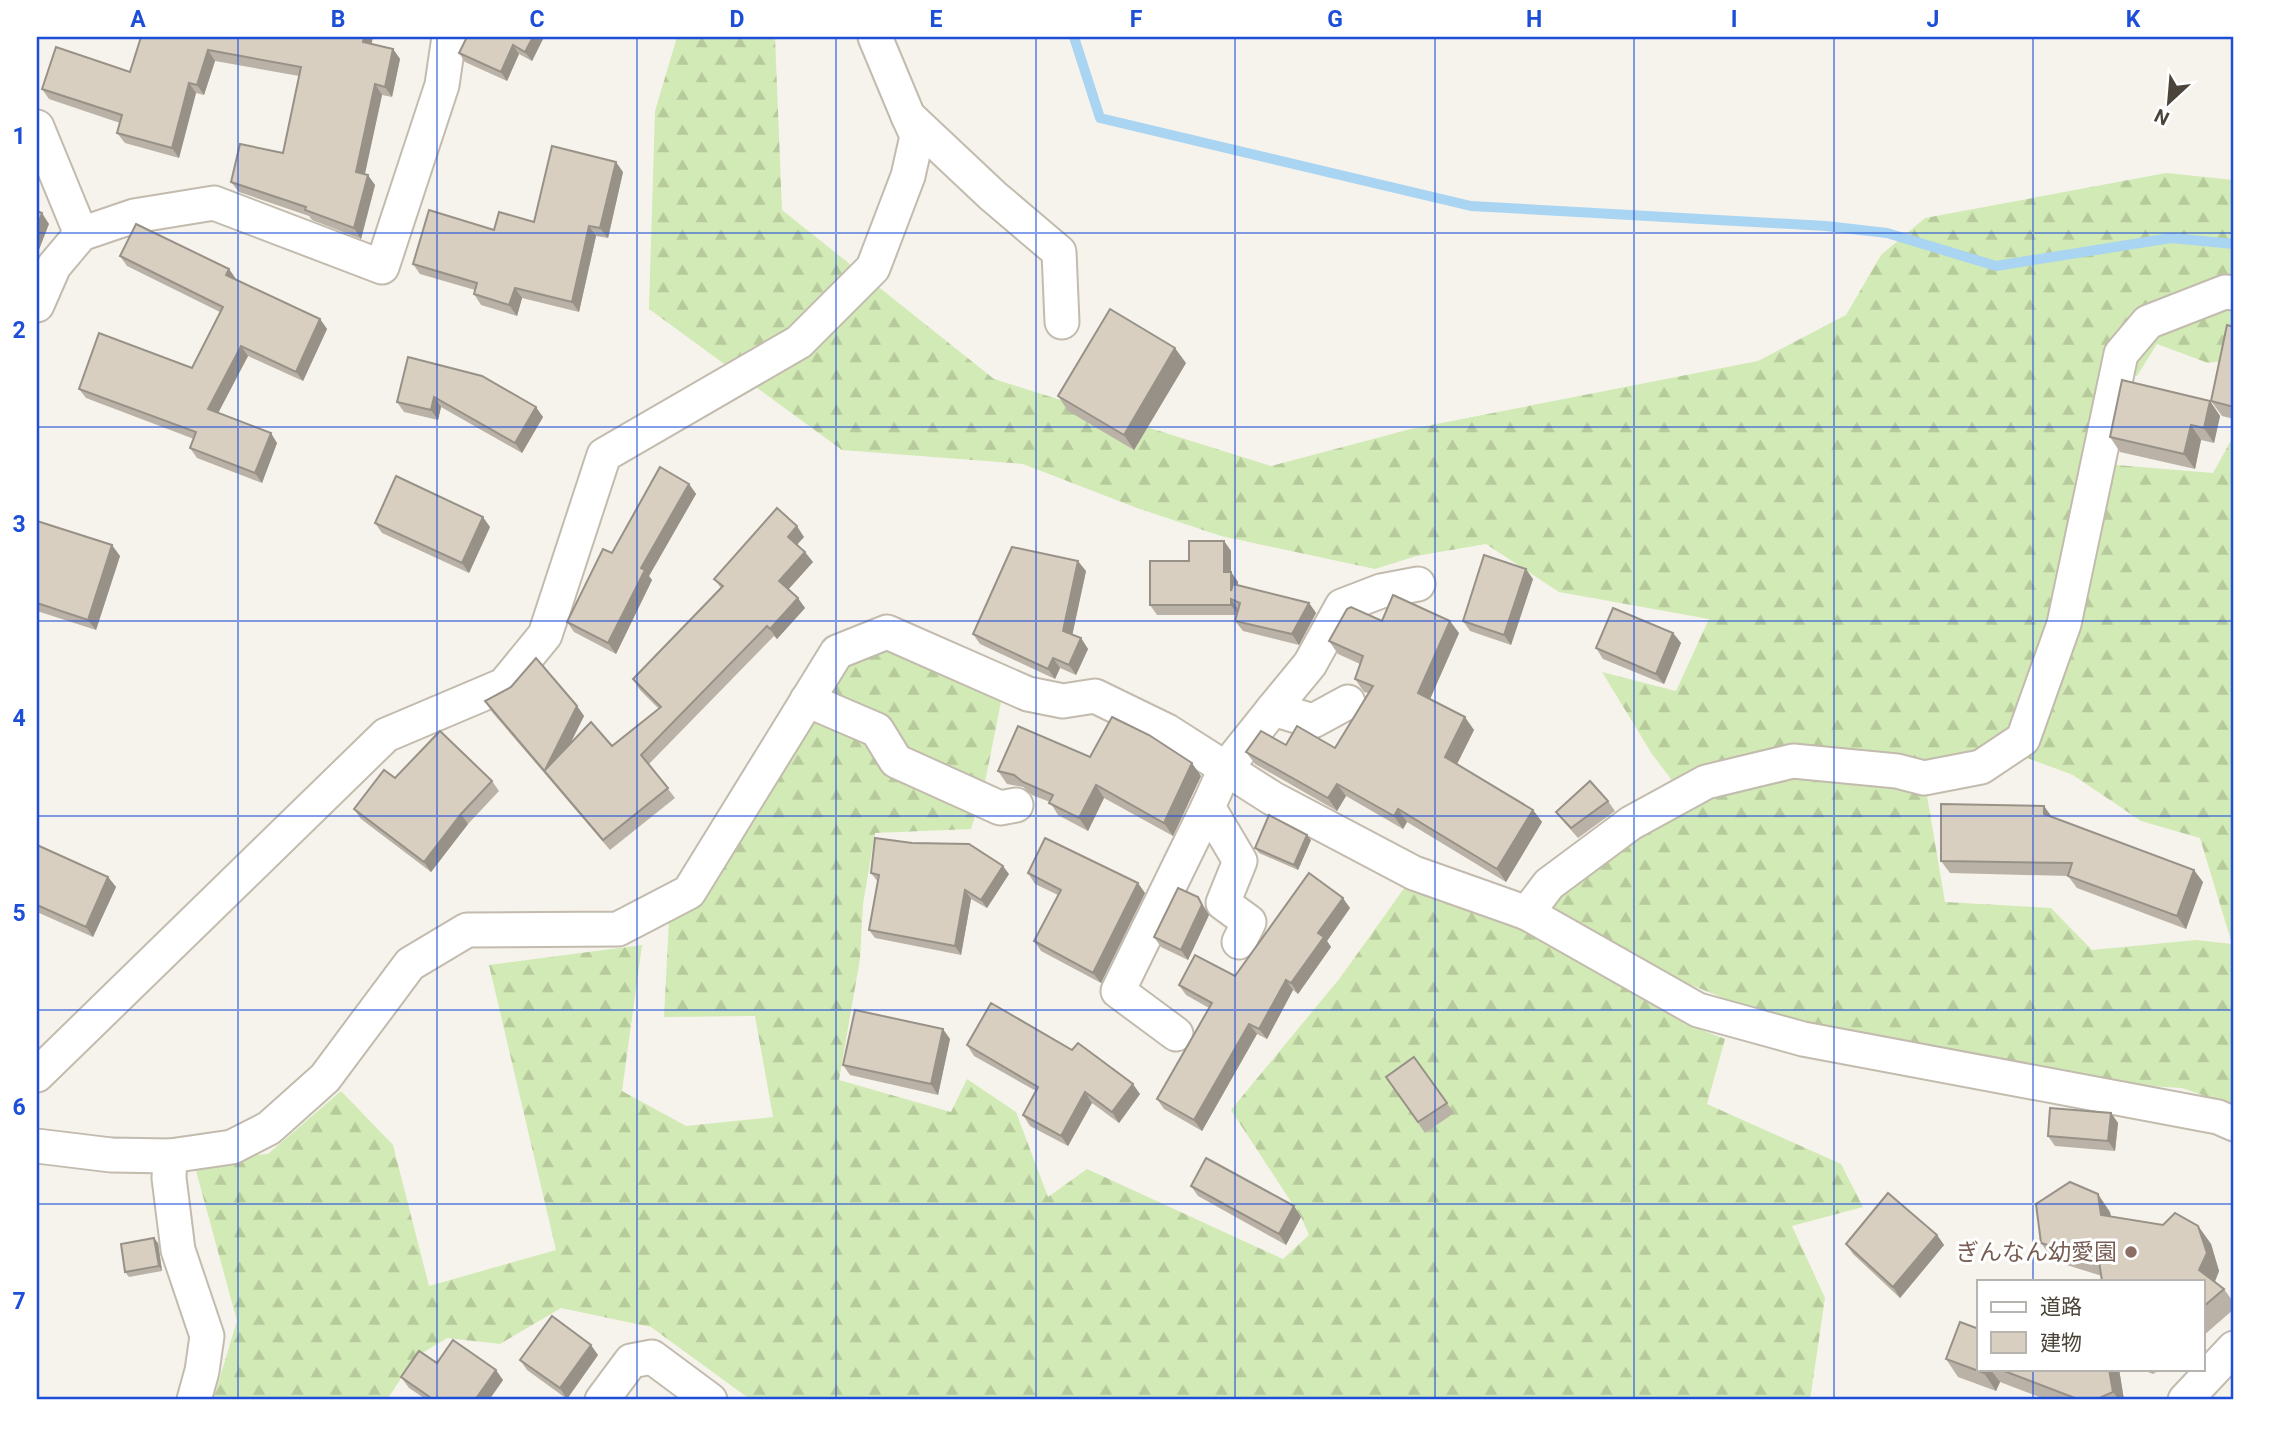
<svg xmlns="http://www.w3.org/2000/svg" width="2271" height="1437" font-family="Roboto,'Noto Sans JP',sans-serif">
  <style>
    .forest { fill: url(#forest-firs); fill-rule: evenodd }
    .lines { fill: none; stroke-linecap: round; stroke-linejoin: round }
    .stream { stroke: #a9d4f2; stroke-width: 10 }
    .minor-casing { stroke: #c2bbae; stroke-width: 37 }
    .minor { stroke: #fff; stroke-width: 33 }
    .wall { fill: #bab2a6 }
    .shaded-wall { fill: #979187 }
    .building { fill: #d8cfc1; stroke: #979187; stroke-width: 2 }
    .grid { fill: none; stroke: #1d4ed8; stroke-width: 2; stroke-opacity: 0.55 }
    .education-dot { fill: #8d6e63; stroke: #fff; stroke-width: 2.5 }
    .labels { text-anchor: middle; stroke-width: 6; stroke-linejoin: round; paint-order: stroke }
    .education-label { font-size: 23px; fill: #785e54; stroke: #fff; text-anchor: end }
    .neatline { fill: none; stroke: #1d4ed8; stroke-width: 2.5 }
    .grid-label { font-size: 23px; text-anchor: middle; font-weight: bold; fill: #1d4ed8 }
  </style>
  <defs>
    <pattern id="forest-firs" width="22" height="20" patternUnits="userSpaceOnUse" patternTransform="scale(1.75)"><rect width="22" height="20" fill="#d2eab5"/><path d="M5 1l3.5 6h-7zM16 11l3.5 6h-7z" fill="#b6ca9c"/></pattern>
  </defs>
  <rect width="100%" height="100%" fill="#f6f3ec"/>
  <!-- forest -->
  <g class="forest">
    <path d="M677 37H775L782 210 994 379 1271 466 1411 429 1758 361 1846 315 1881 255 1925 218 2166 173 2234 180V359L2208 363 2157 344 2137 376 2099 367 2117 465 2213 473 2234 435V1106L2182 1088 2094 1083 1897 1045 1735 1003 1624 957 1559 917 1547 899 1690 804 1652 754 1602 672 1676 691 1709 619 1559 592 1486 544 1416 556 1375 569 1221 536 1137 508 1023 464 842 450 649 309 655 111ZM2022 756 2073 775 2141 821 2200 838 2232 944 2196 940 2092 950 2051 908 1945 902 1924 778Z"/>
    <path d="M880 639 1002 697 984 787 971 829 875 833 863 904 860 959 839 1080 951 1112 967 1079 1016 1112 1048 1197 1087 1169 1283 1259 1309 1235 1301 1217 1231 1110 1340 978 1410 880 1508 919 1684 1023 1725 1039 1707 1104 1841 1164 1863 1207 1792 1226 1825 1298 1810 1400H751L651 1327 561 1308 500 1344 447 1338 414 1358 387 1400H213L237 1321 193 1160 268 1154 341 1091 393 1145 429 1286 556 1250 489 965 642 945 622 1091 686 1126 773 1117 755 1016 664 1017 669 920 843 666Z"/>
  </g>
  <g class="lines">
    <!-- stream -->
    <path class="stream" d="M1074 37 1100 118 1471 206 1826 226 1887 233 1996 266 2171 238 2234 244"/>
    <!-- minor casing -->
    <g class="minor-casing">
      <g id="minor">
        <path d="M875 37 908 116 993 196 1059 252 1062 322"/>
        <path d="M37 127 81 234"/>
        <path d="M37 305 54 266 81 234 134 216 214 203 382 267 442 85 449 37"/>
        <path d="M807 700 877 730 896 761 1000 808 1016 805"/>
        <path d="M1273 709 1310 664 1342 606 1381 591 1418 584"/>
        <path d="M1527 913 1549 884 1631 823 1706 782 1793 761 1897 771 1924 778 1981 767 2023 739 2064 624 2121 354 2148 322 2225 292 2234 293"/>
        <path d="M1239 942 1249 922 1223 903 1240 861 1208 807 1225 769 1273 709 1313 721 1348 702"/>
        <path d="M1176 1034 1118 991 1208 807"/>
        <path d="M37 1075 386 735 504 685 545 635 604 455 799 342 873 268 908 176 917 136 908 116"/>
        <path d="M37 1146 111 1155 170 1156 232 1147 269 1128 325 1078 410 964 467 930 618 929 689 892 837 652 887 632 1028 694 1063 701 1095 696 1167 731 1272 798 1414 873 1527 913 1698 1010 1803 1039 2218 1117 2234 1124"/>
        <path d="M170 1156 169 1178 178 1250 207 1336 202 1371 194 1400"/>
        <path d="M602 1400 631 1361 652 1357 710 1400"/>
        <path d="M2185 1400 2234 1348"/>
      </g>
    </g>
    <!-- minor -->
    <use href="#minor" class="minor"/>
  </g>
  <!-- wall -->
  <g class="wall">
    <path d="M141 37H373L371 44 393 49 400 59 392 97 382 95 365 174 375 185 361 239 312 220 309 216 239 192 231 182 283 153 299 76 215 61 204 95 196 93 179 158 125 143 117 133 120 123 49 99 42 89 130 72Z"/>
    <path d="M544 37 532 61 519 54 507 81 465 62 459 53Z"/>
    <path d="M623 172 608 238 596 236 579 312 522 298 517 316 481 305 474 294 475 290 420 274 413 264 494 230 534 222Z"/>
    <path d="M120 256 229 269 236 280 320 319 327 329 303 381 248 356 218 413 277 443 262 483 197 458 190 448 194 439 86 398 79 389 192 368 220 312 127 266Z"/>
    <path d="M2234 327V419L2222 416 2211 401Z"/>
    <path d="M408 357 543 417 522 453 441 407 438 420 404 412 397 402Z"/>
    <path d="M1186 363 1134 450 1068 411 1058 396Z"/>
    <path d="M2210 401 2220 416 2214 443 2201 440 2195 469 2120 452 2110 437Z"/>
    <path d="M689 484 696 494 649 576 652 580 616 654 574 632 567 622 612 553Z"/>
    <path d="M37 521 120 556 96 630 37 611Z"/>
    <path d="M375 523 490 527 469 573 382 533Z"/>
    <path d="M804 537 797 544 813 562 788 589 805 608 777 639 774 636 649 764 675 798 610 850 492 712 485 701 577 706 584 716 570 744 612 746 659 709 640 690 633 679 721 588 714 579Z"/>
    <path d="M1224 541 1231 551V572L1238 582V585L1309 603 1316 613 1299 645 1243 631 1235 621 1237 615H1157L1150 605 1189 561Z"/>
    <path d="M1086 571 1072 635 1081 638 1088 649 1076 675 1060 668 1055 679 980 644 973 634Z"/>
    <path d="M1533 579 1511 645 1470 631 1463 621Z"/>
    <path d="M1382 621 1459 633 1430 699 1474 730 1457 764 1533 810 1542 822 1506 882 1407 822 1403 829 1346 796 1337 811 1255 764 1246 752 1286 745 1335 748 1368 693 1364 692 1355 679 1360 664 1338 654 1329 641Z"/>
    <path d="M1673 633 1681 643 1664 684 1603 659 1596 648Z"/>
    <path d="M1090 757 1201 776 1173 836 1104 798 1088 831 1058 815 1050 802 1032 795 1023 787 1007 784 998 771Z"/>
    <path d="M395 778 492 781 499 791 468 824 431 872 361 819 354 809Z"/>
    <path d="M1608 801 1615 811 1578 838 1564 822 1556 812Z"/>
    <path d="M2044 806 2052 817 2203 882 2186 929 2077 888 2068 876 1950 873 1941 861Z"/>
    <path d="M1311 840 1298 870 1259 853 1255 848Z"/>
    <path d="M37 845 108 877 116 887 93 937 37 912Z"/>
    <path d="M871 873 1009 874 987 908 971 899 961 955 875 938 869 930 878 882Z"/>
    <path d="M1028 873 1145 893 1101 983 1041 951 1034 941 1058 895 1035 884Z"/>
    <path d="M1205 908 1209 915 1188 960 1161 947 1154 937Z"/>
    <path d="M1350 908 1327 941 1331 947 1298 994 1293 990 1267 1039 1257 1034 1202 1131 1164 1109 1157 1099 1209 1008 1186 995 1179 985 1235 976Z"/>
    <path d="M950 1039 938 1095 850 1075 843 1065Z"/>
    <path d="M967 1045 1140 1094 1119 1123 1092 1103 1068 1146 1030 1126 1023 1115 1036 1091 974 1056Z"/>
    <path d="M1414 1057 1454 1113 1425 1133 1386 1077Z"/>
    <path d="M2111 1113 2118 1123 2115 1151 2055 1146 2048 1136Z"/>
    <path d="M1191 1186 1294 1206 1301 1217 1286 1245 1198 1196Z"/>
    <path d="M2110 1212 2111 1217 2163 1225 2198 1226 2211 1244 2219 1271 2215 1282 2224 1289 2234 1303V1309L2203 1336V1281L2102 1276 2054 1261 2041 1243Z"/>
    <path d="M1937 1235 1944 1245 1900 1298 1853 1254 1846 1244Z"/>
    <path d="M158 1243 162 1271 129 1277 125 1272Z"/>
    <path d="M598 1355 567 1399 527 1370 520 1360Z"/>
    <path d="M1946 1359 1979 1369H2119L2124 1400H2047L2000 1382 1996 1391 1958 1377Z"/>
    <path d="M437 1363 503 1380 489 1400H427L409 1388 401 1377Z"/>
    <path d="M2140 1369H2161L2153 1374Z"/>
  </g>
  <!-- shaded-wall -->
  <g class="shaded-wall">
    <path d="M364 37H373L370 52 363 42Z"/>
    <path d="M533 37H544L532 61 525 52Z"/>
    <path d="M513 45 519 54 507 81 501 72Z"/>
    <path d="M393 49 400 59 392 97 385 87Z"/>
    <path d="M208 50 215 61 204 95 197 85Z"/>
    <path d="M189 83 196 93 179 158 172 148Z"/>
    <path d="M375 84 382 95 363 182 356 172Z"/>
    <path d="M616 162 623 172 608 238 600 228Z"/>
    <path d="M368 175 375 185 361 239 354 228Z"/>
    <path d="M42 213 49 224 37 255V227Z"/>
    <path d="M589 226 596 236 579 312 572 302Z"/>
    <path d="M229 269 236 279 233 285 226 275Z"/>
    <path d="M515 288 522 298 517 316 509 305Z"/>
    <path d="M320 319 327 329 303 381 296 372Z"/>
    <path d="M241 346 248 356 215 419 208 409Z"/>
    <path d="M1175 348 1186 363 1134 450 1124 435Z"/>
    <path d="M434 397 441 407 438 420 431 410Z"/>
    <path d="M2210 401 2220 416 2214 443 2204 428Z"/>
    <path d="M536 407 543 417 522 453 515 443Z"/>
    <path d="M2191 425 2201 440 2195 469 2184 454Z"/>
    <path d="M271 433 277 443 262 483 255 473Z"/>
    <path d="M689 484 696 494 649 576 652 580 616 654 608 643 641 568Z"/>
    <path d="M483 517 490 527 469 573 462 563Z"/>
    <path d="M797 526 804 537 795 547 788 537Z"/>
    <path d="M1224 541 1231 551V572L1238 582V601L1231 591 1224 572Z"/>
    <path d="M112 545 120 556 96 630 88 620Z"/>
    <path d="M805 552 813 562 787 591 779 581Z"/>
    <path d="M1078 561 1086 571 1071 641 1063 631Z"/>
    <path d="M1526 569 1533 579 1511 645 1504 635Z"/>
    <path d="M798 598 805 608 777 639 770 629Z"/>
    <path d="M1231 599 1238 609V615L1231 605Z"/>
    <path d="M1309 603 1316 613 1299 645 1292 634Z"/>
    <path d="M1450 621 1459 633 1427 706 1418 693Z"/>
    <path d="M1673 633 1681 643 1664 684 1656 674Z"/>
    <path d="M1081 638 1088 649 1076 675 1069 665Z"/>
    <path d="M1053 658 1060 668 1055 679 1048 669Z"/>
    <path d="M577 706 584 716 552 780 545 770Z"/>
    <path d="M1465 717 1474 730 1454 770 1445 757Z"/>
    <path d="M1192 763 1201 776 1173 836 1164 823Z"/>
    <path d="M1337 784 1346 796 1337 811 1328 798Z"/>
    <path d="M1096 785 1104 798 1088 831 1079 818Z"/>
    <path d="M2044 806 2053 819 2044 814Z"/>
    <path d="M1398 809 1407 822 1403 829 1394 816Z"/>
    <path d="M1533 810 1542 822 1506 882 1497 869Z"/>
    <path d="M461 814 468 824 431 872 424 862Z"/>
    <path d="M1307 835 1311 840 1298 870 1294 865Z"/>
    <path d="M1003 866 1009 874 987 908 981 900Z"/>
    <path d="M2194 870 2203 882 2186 929 2177 916Z"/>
    <path d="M108 877 116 887 93 937 86 927Z"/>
    <path d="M1138 883 1145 893 1101 983 1093 973Z"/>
    <path d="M965 890 971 899 961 955 955 946Z"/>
    <path d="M1198 897 1209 915 1188 960 1181 950Z"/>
    <path d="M1343 898 1350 908 1327 941 1331 947 1298 994 1291 983 1318 933Z"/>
    <path d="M1286 980 1293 990 1267 1039 1259 1029Z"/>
    <path d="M1249 1024 1257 1034 1202 1131 1194 1120Z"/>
    <path d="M943 1029 950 1039 938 1095 931 1084Z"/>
    <path d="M1133 1084 1140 1094 1119 1123 1112 1112Z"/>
    <path d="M1085 1092 1092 1103 1068 1146 1061 1136Z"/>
    <path d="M2111 1113 2118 1123 2115 1151 2108 1141Z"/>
    <path d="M2098 1194 2110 1212 2114 1233 2101 1215Z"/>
    <path d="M1294 1206 1301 1217 1286 1245 1279 1234Z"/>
    <path d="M2198 1226 2211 1244 2219 1271 2212 1288 2199 1270Z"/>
    <path d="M1937 1235 1944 1245 1900 1298 1893 1287Z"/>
    <path d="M154 1238 158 1243 162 1271 159 1266Z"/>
    <path d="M591 1345 598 1355 567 1399 560 1388Z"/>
    <path d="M1986 1369H1990L2000 1382 1996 1391 1984 1373Z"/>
    <path d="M2109 1369H2119L2124 1400H2119L2113 1392Z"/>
    <path d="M496 1370 503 1380 489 1400H475Z"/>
  </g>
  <!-- building -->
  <g class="building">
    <path d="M141 37H364L363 42 393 49 385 87 375 84 356 172 368 175 354 228 305 210 306 207 231 182 240 144 283 153 301 67 208 50 197 85 189 83 172 148 117 133 122 115 42 89 56 47 130 72Z"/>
    <path d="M467 37H533L525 52 513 45 501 72 459 53Z"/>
    <path d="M552 146 616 162 600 228 589 226 572 302 515 288 509 305 474 294 477 283 413 264 429 210 494 230 499 212 534 222Z"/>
    <path d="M37 211 42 213 37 227Z"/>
    <path d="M136 224 229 269 226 275 320 319 296 372 241 346 208 409 271 433 255 473 190 448 196 432 79 389 99 333 192 368 223 307 120 256Z"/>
    <path d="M1110 309 1175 348 1124 435 1058 396Z"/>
    <path d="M2227 325 2234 327V407L2211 401Z"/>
    <path d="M408 357 482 376 536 407 515 443 434 397 431 410 397 402Z"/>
    <path d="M2122 380 2210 401 2204 428 2191 425 2184 454 2110 437Z"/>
    <path d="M660 467 689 484 641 568 645 570 608 643 567 622 603 549 612 553Z"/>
    <path d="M396 476 483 517 462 563 375 523Z"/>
    <path d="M777 508 797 526 788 537 805 552 779 581 798 598 770 629 767 626 641 755 668 788 603 840 485 701 511 687 536 658 577 706 545 770 591 722 612 746 661 707 633 679 723 586 714 579Z"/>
    <path d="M37 521 112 545 88 620 37 603Z"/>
    <path d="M1189 541H1224V572H1231V591L1233 584 1309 603 1292 634 1235 621 1240 603 1231 599V605H1150V561H1189Z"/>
    <path d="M1012 547 1078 561 1063 631 1081 638 1069 665 1053 658 1048 669 973 634Z"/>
    <path d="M1484 555 1526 569 1504 635 1463 621Z"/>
    <path d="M1393 595 1450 621 1418 693 1465 717 1445 757 1533 810 1497 869 1398 809 1394 816 1337 784 1328 798 1246 752 1261 731 1286 745 1297 726 1335 748 1373 686 1355 679 1363 656 1329 641 1347 609 1351 607 1382 621Z"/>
    <path d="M1613 608 1673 633 1656 674 1596 648Z"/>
    <path d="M1112 717 1149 735 1192 763 1164 823 1096 785 1079 818 1049 803 1053 795 1023 782 1014 775 998 771 1018 726 1090 757Z"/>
    <path d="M440 731 492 781 461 814 424 862 354 809 384 770 395 778Z"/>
    <path d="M1590 781 1608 801 1571 828 1556 812Z"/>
    <path d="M1941 804 2044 806V814L2194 870 2177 916 2068 876 2072 863 1941 861Z"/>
    <path d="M1269 815 1307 835 1294 865 1255 848Z"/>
    <path d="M875 838 912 843 969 844 1003 866 981 900 965 890 955 946 869 930 879 875 871 873Z"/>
    <path d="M1045 838 1138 883 1093 973 1034 941 1061 890 1028 873Z"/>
    <path d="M37 845 108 877 86 927 37 905Z"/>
    <path d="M1309 873 1343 898 1318 933 1324 937 1291 983 1286 980 1259 1029 1249 1024 1194 1120 1157 1099 1212 1003 1179 985 1195 955 1235 976Z"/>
    <path d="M1178 888 1198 897 1202 905 1181 950 1154 937Z"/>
    <path d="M991 1003 1072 1050 1078 1043 1133 1084 1112 1112 1085 1092 1061 1136 1023 1115 1038 1087 967 1045Z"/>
    <path d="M855 1010 943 1029 931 1084 843 1065Z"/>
    <path d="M1414 1057 1447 1103 1418 1122 1386 1077Z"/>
    <path d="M2050 1108 2111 1113 2108 1141 2048 1136Z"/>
    <path d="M1206 1158 1294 1206 1279 1234 1191 1186Z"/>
    <path d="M2070 1182 2098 1194 2101 1215 2163 1225 2175 1213 2198 1226 2207 1253 2199 1270 2224 1289 2203 1307V1281H2102L2099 1261 2041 1243 2036 1204Z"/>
    <path d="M1888 1193 1937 1235 1893 1287 1846 1244Z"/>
    <path d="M154 1238 159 1266 125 1272 121 1244Z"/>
    <path d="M552 1316 591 1345 560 1388 520 1360Z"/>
    <path d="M1960 1322 1979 1329V1369H1986L1984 1373 1946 1359Z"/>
    <path d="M453 1340 496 1370 475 1400H434L401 1377 419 1351 437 1363Z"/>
    <path d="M1999 1369H2109L2113 1392 2095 1400H2080Z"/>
  </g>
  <!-- grid -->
  <path class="grid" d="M238 37V1400M437 37V1400M637 37V1400M836 37V1400M1036 37V1400M1235 37V1400M1435 37V1400M1634 37V1400M1834 37V1400M2033 37V1281M37 233H2234M37 427H2234M37 621H2234M37 816H2234M37 1010H2234M37 1204H2234M2033 1369V1400"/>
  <!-- markers -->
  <circle class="education-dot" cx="2131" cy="1252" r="7"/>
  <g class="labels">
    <!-- education labels -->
    <g class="education-label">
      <text x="2117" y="1260">ぎんなん幼愛園</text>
    </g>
  </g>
  <!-- border -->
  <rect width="2271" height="1437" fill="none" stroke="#ffffff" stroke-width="77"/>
  <!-- legend -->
  <rect x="1977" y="1280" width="228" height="91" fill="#ffffff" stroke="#b7b4b0" stroke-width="2"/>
  <rect x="1991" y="1302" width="35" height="10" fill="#ffffff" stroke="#b7b4b0" stroke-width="2"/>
  <text x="2040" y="1314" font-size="21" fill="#4b4439">道路</text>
  <rect x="1991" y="1332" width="35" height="21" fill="#d8cfc1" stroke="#b7b4b0" stroke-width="2"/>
  <text x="2040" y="1350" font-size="21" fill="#4b4439">建物</text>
  <!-- north arrow -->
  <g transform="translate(2169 102) rotate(206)" stroke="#ffffff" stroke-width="5" paint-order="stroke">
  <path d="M0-5L12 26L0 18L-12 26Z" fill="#4b4439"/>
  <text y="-10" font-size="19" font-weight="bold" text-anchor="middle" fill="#4b4439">N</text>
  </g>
  <rect x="38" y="38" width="2194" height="1360" class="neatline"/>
  <g class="grid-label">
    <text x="138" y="27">A</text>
    <text x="338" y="27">B</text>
    <text x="537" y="27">C</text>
    <text x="737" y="27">D</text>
    <text x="936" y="27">E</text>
    <text x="1136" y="27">F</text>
    <text x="1335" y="27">G</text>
    <text x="1534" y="27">H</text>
    <text x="1734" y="27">I</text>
    <text x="1933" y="27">J</text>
    <text x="2133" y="27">K</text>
    <text x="19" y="144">1</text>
    <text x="19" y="338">2</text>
    <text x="19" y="532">3</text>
    <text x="19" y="726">4</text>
    <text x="19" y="921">5</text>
    <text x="19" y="1115">6</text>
    <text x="19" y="1309">7</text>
  </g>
</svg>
